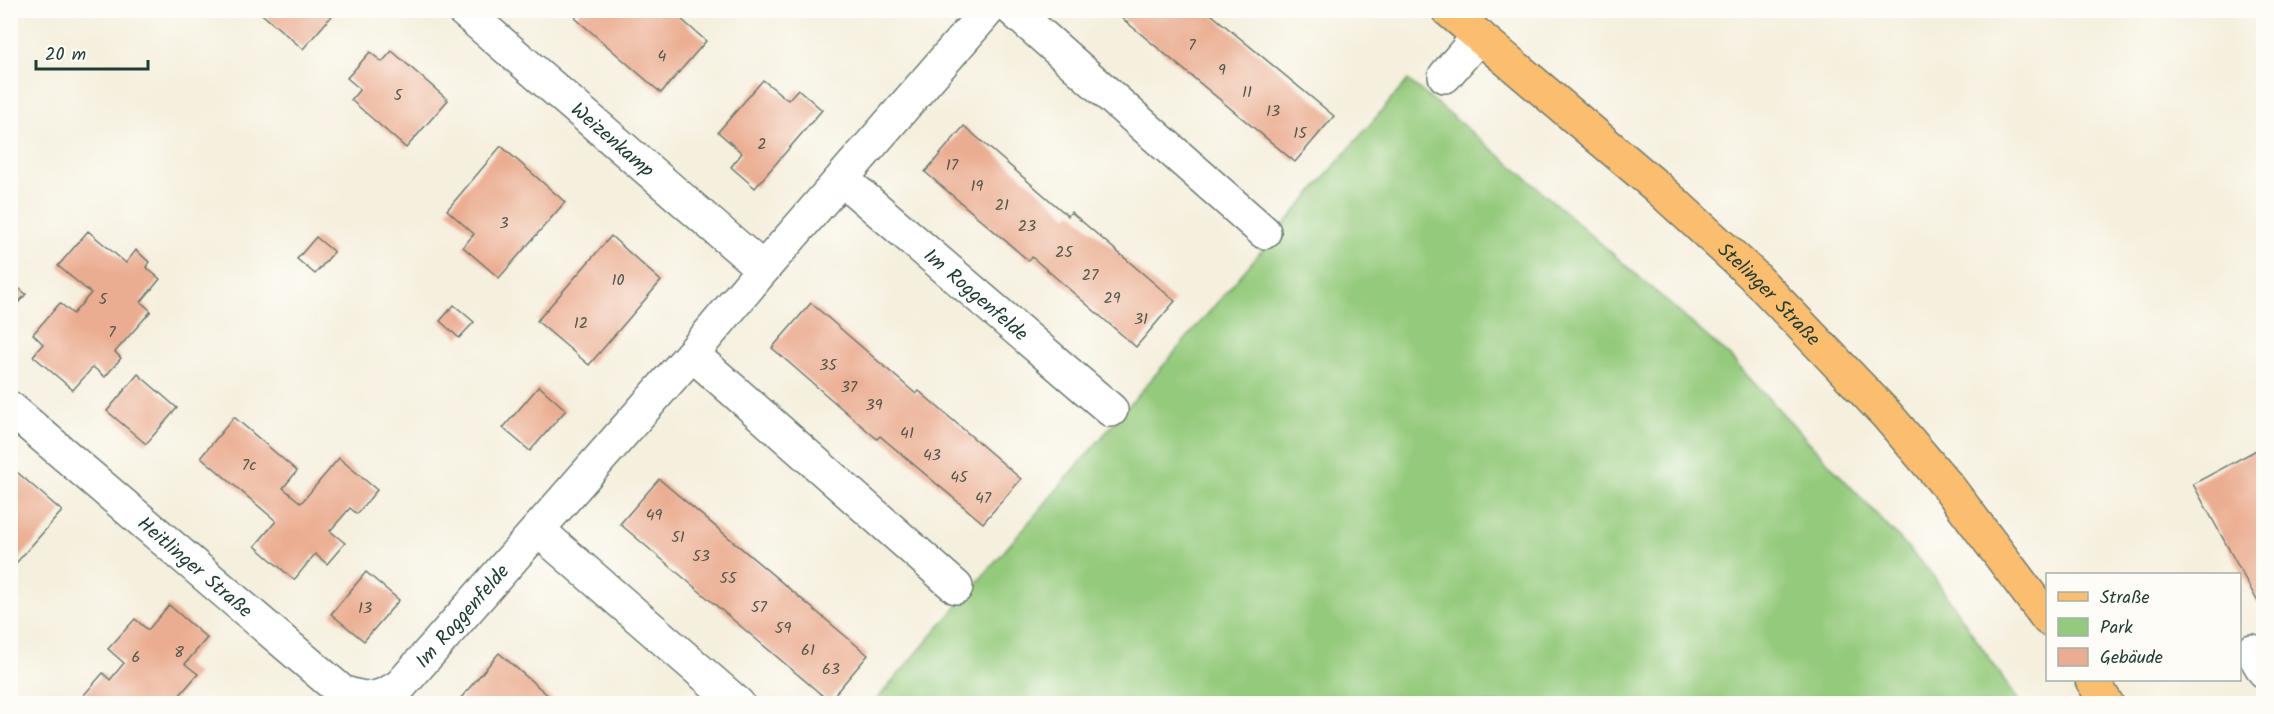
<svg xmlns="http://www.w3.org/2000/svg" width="2274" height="714" font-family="Kalam,sans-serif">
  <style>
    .green { fill: #94ca7c; stroke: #5a8458; stroke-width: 1.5 }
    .building { fill: #ebad91 }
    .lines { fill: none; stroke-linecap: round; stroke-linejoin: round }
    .minor-casing { stroke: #6a7b6f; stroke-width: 36 }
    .major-casing { stroke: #6a7b6f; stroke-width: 36 }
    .minor { stroke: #fff; stroke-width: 33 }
    .major { stroke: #fbbd6e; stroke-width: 33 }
    .labels { text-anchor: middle; stroke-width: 4.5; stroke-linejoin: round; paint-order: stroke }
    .number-label { font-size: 16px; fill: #52594b }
    .street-label { font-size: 20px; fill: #1f3d34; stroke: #fdfcf7 }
  </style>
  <rect width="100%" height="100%" fill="#fdfcf7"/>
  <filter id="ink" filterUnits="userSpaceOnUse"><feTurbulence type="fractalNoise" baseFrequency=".0167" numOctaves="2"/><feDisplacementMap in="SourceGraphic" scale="12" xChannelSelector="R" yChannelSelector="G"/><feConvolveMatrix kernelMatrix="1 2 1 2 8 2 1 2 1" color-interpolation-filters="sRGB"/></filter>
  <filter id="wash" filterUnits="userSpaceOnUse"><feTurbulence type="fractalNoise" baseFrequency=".008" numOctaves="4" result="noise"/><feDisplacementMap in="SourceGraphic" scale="24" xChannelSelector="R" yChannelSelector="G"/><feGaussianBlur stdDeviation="1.35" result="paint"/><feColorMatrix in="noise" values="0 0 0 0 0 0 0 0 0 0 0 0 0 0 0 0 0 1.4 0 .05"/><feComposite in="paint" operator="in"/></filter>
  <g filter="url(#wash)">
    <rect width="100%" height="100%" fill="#f5efdd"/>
    <!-- green -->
    <path class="green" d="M1408 80 1515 168 1729 356 1931 573 2020 703 873 704Z"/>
    <g id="blocks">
      <!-- building -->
      <g class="building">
        <path d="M257 10H337L303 49Z"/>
        <path d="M581 10H671L706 41 661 93 575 18Z"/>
        <path d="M1112 10H1206L1334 116 1295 162Z"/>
        <path d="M392 51 448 100 406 148 351 100 360 89 347 78 370 52 382 62Z"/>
        <path d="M763 80 788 100 798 89 822 110 755 188 731 167 742 153 718 132Z"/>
        <path d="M964 126 1068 216 1071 212 1175 301 1136 347 1032 257 1029 261 925 172Z"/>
        <path d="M501 146 565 202 499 278 463 247 474 234 447 210Z"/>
        <path d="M88 231 126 263 136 250 149 262 146 267 160 279 141 302 151 311 115 352 121 358 105 377 93 367 73 390 33 356 43 344 33 334 60 303 73 314 91 293 58 266Z"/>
        <path d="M611 236 661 281 589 365 537 321Z"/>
        <path d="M316 237 334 252 315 274 297 259Z"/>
        <path d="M10 281 26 294 10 312Z"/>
        <path d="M811 303 916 394 919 391 1021 479 983 523 880 436 877 439 772 348Z"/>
        <path d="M454 305 474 322 459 338 440 321Z"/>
        <path d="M138 374 177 408 146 444 107 411Z"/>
        <path d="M539 386 566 410 530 451 503 428Z"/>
        <path d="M234 417 297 471 283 488 301 503 339 458 377 490 357 514 350 508 330 531 345 543 327 564 315 554 294 580 255 546 276 521 201 457Z"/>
        <path d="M2264 446V613L2193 484Z"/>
        <path d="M10 466 62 511 10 570Z"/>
        <path d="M659 479 868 655 829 701 620 524Z"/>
        <path d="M366 572 399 600 364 641 331 614Z"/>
        <path d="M169 605 207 638 185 664 198 674 172 704H76L103 673 110 680 124 663 108 649 135 619 148 630Z"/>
        <path d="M499 653 558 704H466L460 699Z"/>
      </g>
    </g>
  </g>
  <g filter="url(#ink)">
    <use href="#blocks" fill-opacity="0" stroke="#6a7b6f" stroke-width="1.5"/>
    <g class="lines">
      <!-- minor casing -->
      <g class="minor-casing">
        <g id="minor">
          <path id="s1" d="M463 10 763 269"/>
          <path d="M1013 10 1264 232"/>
          <path d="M1445 76 1479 36"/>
          <path id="s2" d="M842 179 1111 410"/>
          <path d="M692 354 956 587"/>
          <path id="s3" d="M10 408 342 692C368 701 378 701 401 685L692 354 763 269 988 10"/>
          <path d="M538 530 738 704"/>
          <path d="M2252 651 2264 671"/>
        </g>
      </g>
      <!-- major casing -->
      <g class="major-casing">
        <g id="major">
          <path id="s4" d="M1448 10 1657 187 1753 275 1886 414 1950 489 2048 619"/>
          <path d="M2092 680 2107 704"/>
        </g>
      </g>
      <!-- minor -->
      <use href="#minor" class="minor"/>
      <!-- major -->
      <use href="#major" class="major"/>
    </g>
  </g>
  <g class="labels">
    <!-- number labels -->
    <g class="number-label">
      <text x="1192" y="50">7</text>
      <text x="662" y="61">4</text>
      <text x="1222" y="75">9</text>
      <text x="1247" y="97">11</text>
      <text x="398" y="100">5</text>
      <text x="1273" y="116">13</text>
      <text x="1300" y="138">15</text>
      <text x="762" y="149">2</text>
      <text x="952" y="170">17</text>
      <text x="977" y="191">19</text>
      <text x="1002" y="210">21</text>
      <text x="504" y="228">3</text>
      <text x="1027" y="231">23</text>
      <text x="1064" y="257">25</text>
      <text x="1090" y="280">27</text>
      <text x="618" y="285">10</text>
      <text x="1112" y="303">29</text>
      <text x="103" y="304">5</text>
      <text x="1141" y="324">31</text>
      <text x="581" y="328">12</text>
      <text x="112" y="337">7</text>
      <text x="828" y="370">35</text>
      <text x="849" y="392">37</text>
      <text x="874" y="410">39</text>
      <text x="907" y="438">41</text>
      <text x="932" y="460">43</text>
      <text x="249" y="470">7c</text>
      <text x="959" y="482">45</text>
      <text x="983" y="503">47</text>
      <text x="654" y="520">49</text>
      <text x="678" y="542">51</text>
      <text x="701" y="561">53</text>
      <text x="728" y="583">55</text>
      <text x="759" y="612">57</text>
      <text x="365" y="613">13</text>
      <text x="783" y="633">59</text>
      <text x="808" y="655">61</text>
      <text x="179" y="657">8</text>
      <text x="136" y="662">6</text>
      <text x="831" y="674">63</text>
    </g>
    <!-- street labels -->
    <g class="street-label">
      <text dy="7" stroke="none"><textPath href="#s1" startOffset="198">Weizenkamp</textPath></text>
      <text dy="7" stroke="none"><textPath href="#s2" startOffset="177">Im Roggenfelde</textPath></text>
      <text dy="7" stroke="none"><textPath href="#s4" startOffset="429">Stelinger Straße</textPath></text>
      <text dy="7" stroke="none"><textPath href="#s3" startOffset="244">Heitlinger Straße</textPath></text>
      <text dy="7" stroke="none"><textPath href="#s3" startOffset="592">Im Roggenfelde</textPath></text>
    </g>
  </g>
  <!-- margin -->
  <rect width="2274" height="714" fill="none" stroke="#fdfcf7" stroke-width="36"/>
  <!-- legend -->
  <rect x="2046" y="573" width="195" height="108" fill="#fdfcf7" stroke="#a4b0a9" stroke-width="1.5"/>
  <rect x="2058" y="592" width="30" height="9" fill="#fbbd6e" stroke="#a4b0a9" stroke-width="1.5"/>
  <text x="2100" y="603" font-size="18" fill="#1f3d34">Straße</text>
  <rect x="2058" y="618" width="30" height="18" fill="#94ca7c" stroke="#a4b0a9" stroke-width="1.5"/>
  <text x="2100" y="633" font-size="18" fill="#1f3d34">Park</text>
  <rect x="2058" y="648" width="30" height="18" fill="#ebad91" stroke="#a4b0a9" stroke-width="1.5"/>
  <text x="2100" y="663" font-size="18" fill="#1f3d34">Gebäude</text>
  <!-- scale -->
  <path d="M36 60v9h112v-9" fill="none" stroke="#1f3d34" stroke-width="3"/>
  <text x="45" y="60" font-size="18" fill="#1f3d34" stroke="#fdfcf7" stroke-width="4.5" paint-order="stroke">20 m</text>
</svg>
